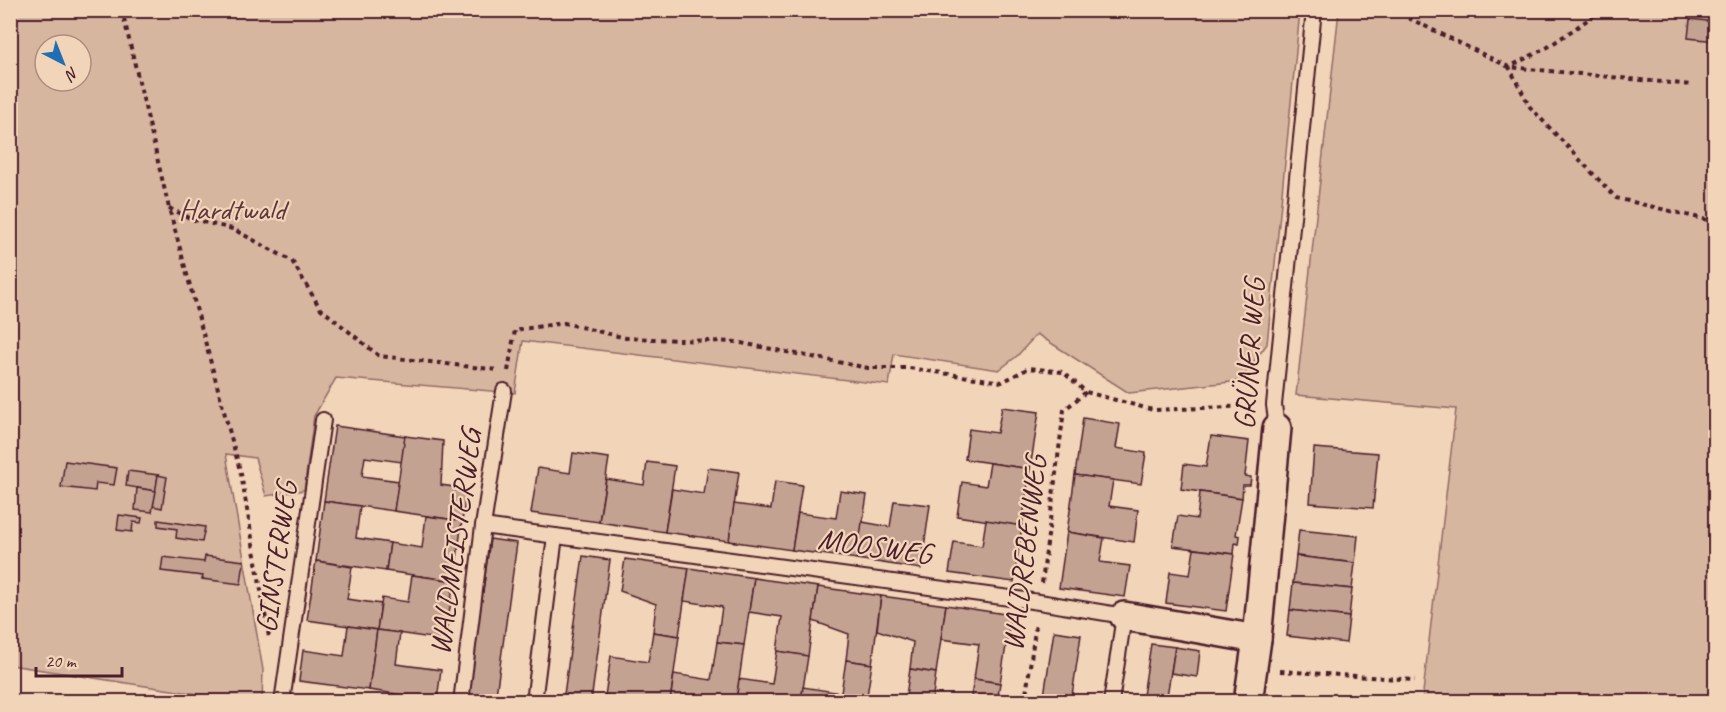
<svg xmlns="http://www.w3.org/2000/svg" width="1726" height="712" font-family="Caveat,sans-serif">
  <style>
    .green { fill: #d7b6a0; stroke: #906a66; stroke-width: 1.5; fill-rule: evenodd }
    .building { fill: #c3a291; stroke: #4a1f2b; stroke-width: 1.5 }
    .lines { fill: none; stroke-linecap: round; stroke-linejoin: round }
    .service-casing { stroke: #4a1f2b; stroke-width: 18 }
    .minor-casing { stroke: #4a1f2b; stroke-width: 32 }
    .path { stroke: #4a1f2b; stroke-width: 4; stroke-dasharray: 4.5 4.5; stroke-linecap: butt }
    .service { stroke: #f2d4b8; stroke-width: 14 }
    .minor { stroke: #f2d4b8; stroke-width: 27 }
    .labels { text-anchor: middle; stroke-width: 4.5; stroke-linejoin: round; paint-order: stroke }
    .park-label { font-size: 30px; fill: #5f363d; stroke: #f2d4b8 }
    .street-label { font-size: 30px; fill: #4a1f2b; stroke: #f2d4b8 }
  </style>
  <rect width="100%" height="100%" fill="#f2d4b8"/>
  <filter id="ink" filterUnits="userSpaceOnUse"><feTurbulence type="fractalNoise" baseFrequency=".0167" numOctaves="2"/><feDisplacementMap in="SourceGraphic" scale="12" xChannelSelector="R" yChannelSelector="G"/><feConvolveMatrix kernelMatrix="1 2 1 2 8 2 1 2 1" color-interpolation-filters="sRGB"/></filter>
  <g filter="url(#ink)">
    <!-- green -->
    <g class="green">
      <path d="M12 11H1300L1267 344 1240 381 1129 393 1037 334 1017 356 999 370 894 354 889 385 523 341 515 393 336 378 314 416 304 490 266 496 255 458 226 454 263 670 262 701H242L11 665 10 17ZM45 45H81V81H45Z"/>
      <path d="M1339 11H1715V701H1422L1456 409 1296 395Z"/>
    </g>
    <!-- building -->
    <g class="building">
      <path d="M1690 19 1716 22V41L1688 38Z"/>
      <path d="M1002 407 1039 412 1030 469 965 459 969 429 997 433Z"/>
      <path d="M1083 418 1120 424 1116 448 1146 453 1141 484 1075 475Z"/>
      <path d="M335 426 405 436 402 462 365 457 362 476 399 481 394 511 324 501Z"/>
      <path d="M405 436 443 441 441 485 467 489 462 521 394 511Z"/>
      <path d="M1211 436 1249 441 1245 476 1251 477 1250 485H1243L1242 498 1181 489 1184 464 1206 467Z"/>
      <path d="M1314 448 1378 453 1373 508 1310 503Z"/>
      <path d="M573 453 609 458 599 522 531 513 538 468 570 473Z"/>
      <path d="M65 461 117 468 114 485 96 483 95 491 61 487Z"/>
      <path d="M647 462 675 466 665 532 599 522 606 479 644 485Z"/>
      <path d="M990 463 1030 469 1022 526 957 516 962 482 986 486Z"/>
      <path d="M708 468 739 472 729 541 665 532 672 489 704 494Z"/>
      <path d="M128 471 158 475 156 491 126 486Z"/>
      <path d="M158 475 167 477 162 508 153 506Z"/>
      <path d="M1075 475 1113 480 1109 506 1138 510 1134 542 1067 532Z"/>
      <path d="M775 481 802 485 792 550 729 541 734 504 771 509Z"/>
      <path d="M137 488 156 491 152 512 135 510Z"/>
      <path d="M840 491 867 495 857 559 792 550 798 513 836 518Z"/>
      <path d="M1200 492 1242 498 1236 535 1240 536 1239 544 1235 543 1234 554 1173 546 1178 516 1197 519Z"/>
      <path d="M324 501 360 506 356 538 390 543 386 571 316 561Z"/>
      <path d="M894 501 930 505 921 569 857 559 862 522 890 527Z"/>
      <path d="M119 515 142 518 141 523 133 522 132 532 117 530Z"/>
      <path d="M426 516 462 521 454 581 386 571 390 543 422 548Z"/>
      <path d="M158 520 205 527 202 542 176 538 177 529 158 526Z"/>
      <path d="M986 520 1022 526 1014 582 949 573 954 542 982 546Z"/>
      <path d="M1299 530 1358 536 1355 563 1296 556Z"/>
      <path d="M1067 532 1104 538 1100 562 1130 566 1125 597 1059 588Z"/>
      <path d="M490 539 517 543 495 702H468Z"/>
      <path d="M1194 549 1234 554 1226 611 1166 603 1170 572 1190 575Z"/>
      <path d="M205 556 244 561 241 584 202 579 203 576 161 571 163 557 204 562Z"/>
      <path d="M583 556 610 560 591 702H563Z"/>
      <path d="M1296 556 1355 563 1352 589 1293 583Z"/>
      <path d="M625 559 689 568 679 636 653 632 656 604 620 591Z"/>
      <path d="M316 561 352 567 347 599 381 604 377 630 307 620Z"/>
      <path d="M689 568 754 578 744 645 717 642 722 607 684 601Z"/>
      <path d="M412 575 454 581 445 640 377 630 382 598 408 602Z"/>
      <path d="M754 578 818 587 808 656 777 651 782 617 749 612Z"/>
      <path d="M1293 583 1352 589 1349 617 1290 610Z"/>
      <path d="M818 587 881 596 872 664 846 660 849 634 813 621Z"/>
      <path d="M881 596 946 605 936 673 910 669 913 642 877 630Z"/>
      <path d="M946 605 1011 615 1000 683 974 679 979 644 941 639Z"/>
      <path d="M1290 610 1349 617 1346 643 1287 636Z"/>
      <path d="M348 626 377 630 369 690 299 681 303 650 344 656Z"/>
      <path d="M377 630 400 633 396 664 441 670 437 700 369 690Z"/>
      <path d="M1054 631 1081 635 1071 702H1043Z"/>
      <path d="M653 632 679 636 670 702H645L605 696 611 656 648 662Z"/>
      <path d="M717 642 744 645 736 702H670L674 674 711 680Z"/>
      <path d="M1151 644 1175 647 1166 702H1142Z"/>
      <path d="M1175 647 1200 651 1197 677 1171 673Z"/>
      <path d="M777 651 808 656 801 702H736L739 679 772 684Z"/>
      <path d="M846 660 872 664 866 702H801L803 687 841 693Z"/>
      <path d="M910 669 936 673 932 702H905Z"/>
      <path d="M974 679 1000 683 997 702H970Z"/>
      <path d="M605 696 630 699V702H604Z"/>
      <path d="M867 697 901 702H866Z"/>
    </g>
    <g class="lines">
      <!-- service casing -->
      <g class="service-casing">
        <g id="service">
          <path d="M1277 428 1274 405 1314 10"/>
          <path d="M483 526 1039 602 1124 616 1111 702"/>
          <path d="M282 702 323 420"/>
          <path d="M461 702 483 526 504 391"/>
          <path d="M534 702 555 536"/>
        </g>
      </g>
      <!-- minor casing -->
      <g class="minor-casing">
        <g id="minor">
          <path d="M1124 616 1257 639"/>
          <path d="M1248 702 1257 639 1277 428"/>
        </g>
      </g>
      <!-- path -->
      <g class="path">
        <path d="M122 10 169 208 241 474 269 637"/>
        <path d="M1392 10 1509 67 1692 85"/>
        <path d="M1602 10 1548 47 1509 67 1530 107 1616 198 1716 222"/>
        <path d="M169 208 194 220 233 229 292 261 320 308 379 356 498 370"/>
        <path d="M508 371 515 330 564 323 626 338 736 342 868 368H909L1002 382 1029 368 1063 372 1086 392 1153 410 1254 406"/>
        <path d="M1042 583 1064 410 1086 392"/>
        <path d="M1280 671 1415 680"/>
        <path d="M1025 702 1036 623"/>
      </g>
      <!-- service -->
      <use href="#service" class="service"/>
      <!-- minor -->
      <use href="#minor" class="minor"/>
    </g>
  </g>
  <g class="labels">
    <!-- park labels -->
    <g class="park-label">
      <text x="232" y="219">Hardtwald</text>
    </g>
    <!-- street labels -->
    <g class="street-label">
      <text transform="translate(1249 354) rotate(-86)" y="10">GRÜNER WEG</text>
      <text transform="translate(455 542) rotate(-82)" y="10">WALDMEISTERWEG</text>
      <text transform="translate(875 546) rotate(8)" y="10">MOOSWEG</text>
      <text transform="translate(1024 553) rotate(-83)" y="10">WALDREBENWEG</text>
      <text transform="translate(276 557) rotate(-82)" y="10">GINSTERWEG</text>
    </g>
  </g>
  <!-- margin -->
  <rect width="1726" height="712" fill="none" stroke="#f2d4b8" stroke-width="36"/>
  <rect x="18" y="18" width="1690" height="676" fill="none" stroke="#4a1f2b" stroke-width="2" filter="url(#ink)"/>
  <!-- north arrow -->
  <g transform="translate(63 63) rotate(138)"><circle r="28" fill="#f2d4b8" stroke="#af8c80" stroke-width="1.5"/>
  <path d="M0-4.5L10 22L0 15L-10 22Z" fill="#1f6fb2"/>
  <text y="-9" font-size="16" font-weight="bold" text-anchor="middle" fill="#4a1f2b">N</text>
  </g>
  <!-- scale -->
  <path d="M36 667v9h86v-9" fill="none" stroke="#4a1f2b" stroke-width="3"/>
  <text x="45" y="667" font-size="18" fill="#4a1f2b" stroke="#f2d4b8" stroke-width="4.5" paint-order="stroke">20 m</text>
</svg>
